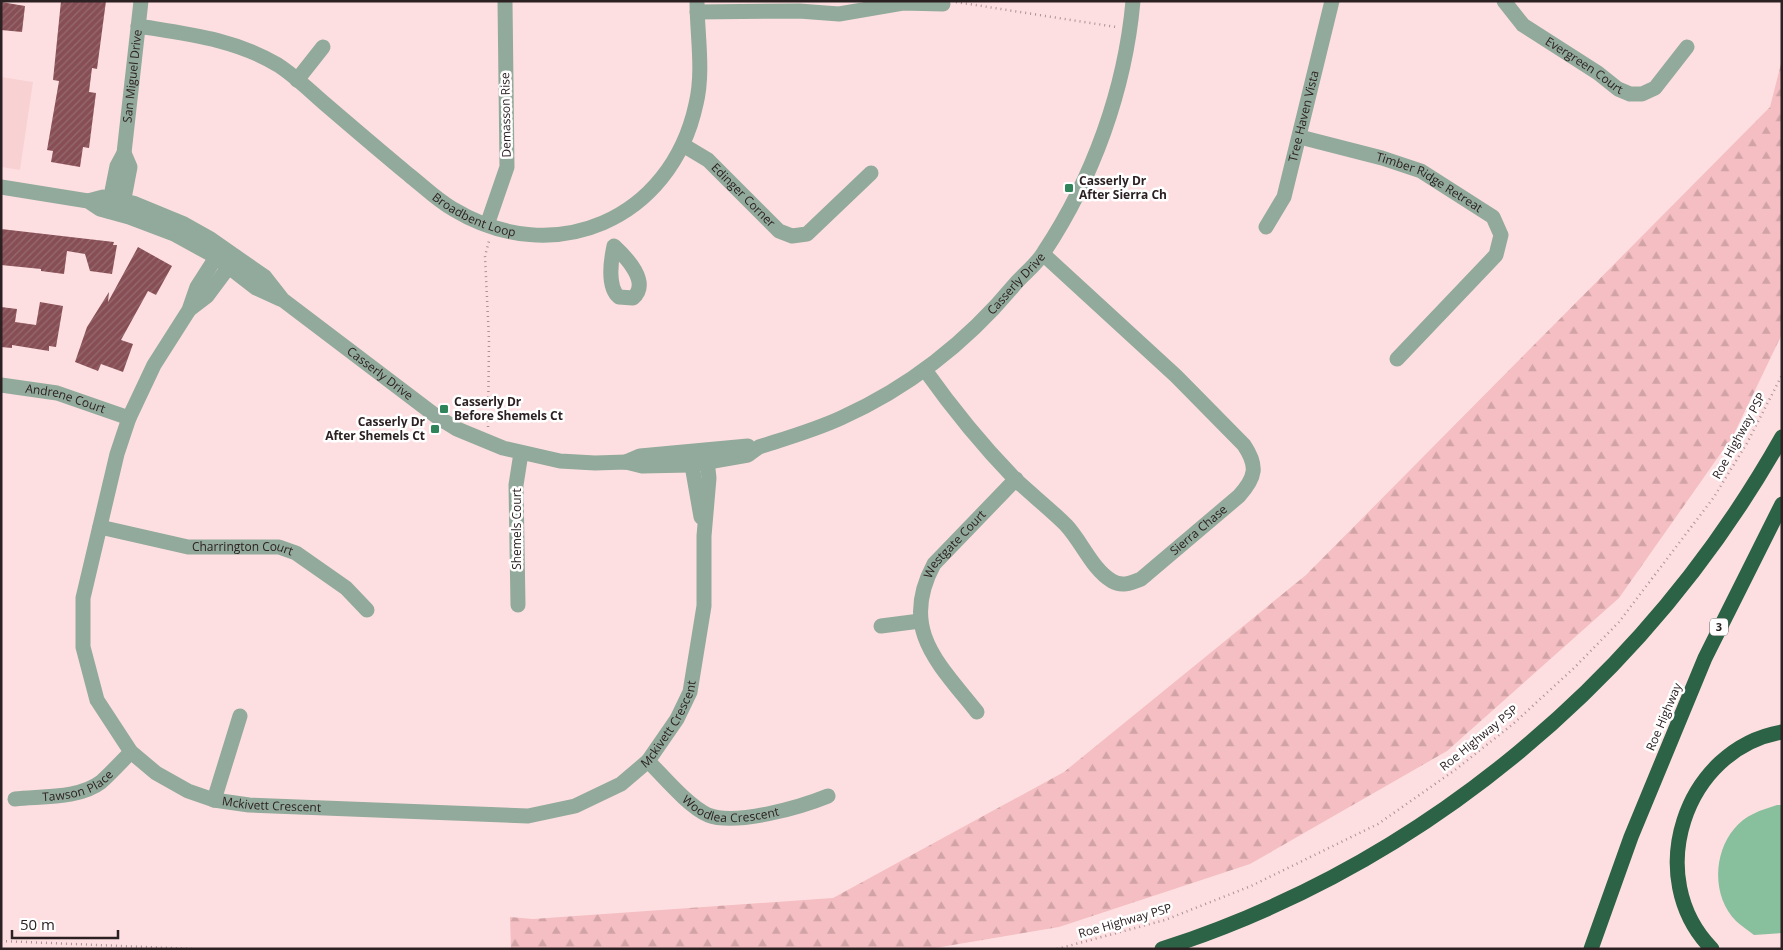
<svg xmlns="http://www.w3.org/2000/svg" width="1783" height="950" font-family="'Open Sans',sans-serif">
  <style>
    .built { fill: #f8d1d3 }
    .forest { fill: url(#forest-firs) }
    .water { fill: #88c09e }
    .building { fill: url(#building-hatch) }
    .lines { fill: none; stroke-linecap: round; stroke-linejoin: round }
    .path { stroke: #a99293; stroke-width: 2.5; stroke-dasharray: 1 4; stroke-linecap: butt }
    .minor { stroke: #92aa9b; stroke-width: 15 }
    .tertiary { stroke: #92aa9b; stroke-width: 15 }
    .motorway { stroke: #2c6245; stroke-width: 15 }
    .poi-dot { fill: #2f8559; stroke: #fff; stroke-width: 2 }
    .labels { text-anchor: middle; stroke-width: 5; stroke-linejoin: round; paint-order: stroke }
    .shield { fill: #fff; stroke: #6b6464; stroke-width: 1 }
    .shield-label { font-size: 11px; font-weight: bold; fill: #2c2122 }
    .street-label { font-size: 12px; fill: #2c2122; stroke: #fff }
    .poi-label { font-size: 12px; font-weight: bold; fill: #2c2122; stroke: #fff; text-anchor: start }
  </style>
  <defs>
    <pattern id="forest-firs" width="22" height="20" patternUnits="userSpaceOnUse" patternTransform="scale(1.25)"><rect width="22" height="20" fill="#f4bec2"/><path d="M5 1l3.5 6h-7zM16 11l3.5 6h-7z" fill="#d1a3a6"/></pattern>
    <pattern id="building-hatch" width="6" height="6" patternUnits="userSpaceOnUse" patternTransform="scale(1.25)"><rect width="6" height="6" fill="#874f55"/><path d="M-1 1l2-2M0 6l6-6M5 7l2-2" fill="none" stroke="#956a6f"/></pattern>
  </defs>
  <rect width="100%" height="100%" fill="#fedfe1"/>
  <!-- built -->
  <path class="built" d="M1 77 33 82 20 170 1 167Z"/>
  <!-- forest -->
  <path class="forest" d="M1782 60V334L1733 436 1619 598 1447 751 1250 864 1059 927 929 949H511L510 917 533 919 833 898 1064 772 1306 575 1770 107Z"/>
  <!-- water -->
  <path class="water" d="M1777 805H1782V933L1754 935C1748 930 1741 926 1736 921 1712 897 1713 854 1734 829 1745 815 1761 810 1777 805Z"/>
  <!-- building -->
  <g class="building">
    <path d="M61 1H106L97 69 92 68 89 92 96 93 89 148 83 147 80 167 51 162 53 151 47 150 59 81 53 80Z"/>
    <path d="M1 2 25 6 22 32 1 30Z"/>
    <path d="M1 229 114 242 113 245H117L112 274 90 271 85 254 67 251 64 274 41 271V269L1 265Z"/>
    <path d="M138 247 172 266 156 295 148 291 121 340 133 344 123 372 101 364 98 371 75 362 87 327 109 292 108 302Z"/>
    <path d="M40 302 63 306 56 347 49 346V351L12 345V348L1 347V307L17 309 15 322 36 325Z"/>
  </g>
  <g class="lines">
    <!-- path -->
    <g class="path">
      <path d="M956 2 1116 27"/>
      <path d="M488 427 489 340 485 256 489 241"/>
      <path d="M1 941 193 949"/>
      <path d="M1057 949 1165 920 1251 886 1378 824 1455 770 1513 724 1574 668 1619 622 1714 497 1747 443 1782 375"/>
    </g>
    <!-- minor -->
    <g class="minor">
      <path id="s1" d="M1504 1 1523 25 1598 73 1618 89 1630 94H1642L1655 88 1687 47"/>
      <path d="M697 12 799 11 839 14 903 3 943 4"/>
      <path id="s2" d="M138 26C187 34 235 39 278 65 295 76 309 90 324 103 352 127 380 151 409 175 423 186 437 200 453 209 554 270 671 220 696 104 704 71 697 35 697 1"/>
      <path d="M297 80 323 47"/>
      <path id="s3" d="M1300 137 1382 158 1421 171 1493 217 1501 235 1496 255 1397 359"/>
      <path id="s4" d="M683 145 708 160 779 231 792 236 807 234 871 173"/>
      <path id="s5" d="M108 211 117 166 124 153 141 1"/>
      <path d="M121 214 130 167 124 153"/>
      <path d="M487 225 507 167 505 1"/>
      <path id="s6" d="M1266 227 1284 197 1332 1"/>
      <path d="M614 246C626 257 651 283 633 298L619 297C607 287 611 260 614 246Z"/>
      <path id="s7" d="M222 248 197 287 189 310 154 365 129 418 117 454 83 598V647L97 700 131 752 156 773 188 791 214 800 249 805 528 816 575 806 621 784 648 761 677 719 690 692 704 606V536L709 478 706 451"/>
      <path d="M190 309 207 296 236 257"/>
      <path id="s8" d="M925 370C952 408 982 445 1015 479 1032 495 1050 509 1066 525 1082 542 1092 569 1112 581 1122 587 1131 583 1141 579L1239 496C1256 477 1258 466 1244 445L1176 376 1043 254"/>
      <path id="s9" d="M1 385 57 393 129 418"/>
      <path d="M690 454 701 517"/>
      <path id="s10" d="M100 527 188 547H279L296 553 346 588 367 610"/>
      <path d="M518 605 516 485 521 453"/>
      <path d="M881 626 920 621"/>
      <path id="s11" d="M977 712C938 663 899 629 934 564L1016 479"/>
      <path id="s12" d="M648 761C664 777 688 806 708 815 736 826 801 807 828 796"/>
      <path id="s13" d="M15 799C41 796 79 799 101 782 111 773 121 762 131 752"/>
      <path d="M214 800 240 716"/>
    </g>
    <!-- tertiary -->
    <g class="tertiary">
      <path d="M1 187 88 201 100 209 129 217 174 234 216 257 256 288 280 299"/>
      <path id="s14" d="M88 201 103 197 133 203 184 224 209 238 265 277 283 300 436 416 457 429 503 448 560 461 595 463 626 462 642 466 691 465 708 462 748 455 759 447C787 438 815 430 841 418 910 387 968 341 1016 283 1025 273 1037 264 1044 252 1093 178 1125 90 1133 1"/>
      <path d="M626 462 640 456 748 446"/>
    </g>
    <!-- motorway -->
    <g class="motorway">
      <path d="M1162 949C1425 864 1646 678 1782 437"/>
      <path d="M1591 949 1631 837 1705 658 1782 504"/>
      <path d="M1712 949C1642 878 1684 749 1782 732"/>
    </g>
  </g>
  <!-- markers -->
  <g class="poi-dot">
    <rect x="1064" y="183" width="10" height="10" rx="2.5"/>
    <rect x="439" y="404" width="10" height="10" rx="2.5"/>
    <rect x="430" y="424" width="10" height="10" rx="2.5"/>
  </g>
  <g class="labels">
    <!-- shield labels -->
    <rect class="shield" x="1710" y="618.5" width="18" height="17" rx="4"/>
    <g class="shield-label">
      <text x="1719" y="631">3</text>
    </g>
    <!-- street labels -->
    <g class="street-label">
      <text dy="4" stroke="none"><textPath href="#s1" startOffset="104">Evergreen Court</textPath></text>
      <text dy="4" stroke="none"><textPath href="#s5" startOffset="138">San Miguel Drive</textPath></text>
      <text transform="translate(506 115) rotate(-91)" y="4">Demasson Rise</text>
      <text dy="4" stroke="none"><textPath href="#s6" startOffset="118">Tree Haven Vista</textPath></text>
      <text dy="4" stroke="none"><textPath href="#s3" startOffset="138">Timber Ridge Retreat</textPath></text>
      <text dy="4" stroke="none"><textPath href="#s4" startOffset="79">Edinger Corner</textPath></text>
      <text dy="4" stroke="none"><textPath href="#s2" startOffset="395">Broadbent Loop</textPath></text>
      <text dy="4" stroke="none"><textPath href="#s14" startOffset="1065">Casserly Drive</textPath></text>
      <text dy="4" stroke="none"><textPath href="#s14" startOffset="349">Casserly Drive</textPath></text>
      <text dy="4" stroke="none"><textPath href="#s9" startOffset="66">Andrene Court</textPath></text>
      <text transform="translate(1739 436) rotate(-61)" y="4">Roe Highway PSP</text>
      <text transform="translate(517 529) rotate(-90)" y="4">Shemels Court</text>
      <text dy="4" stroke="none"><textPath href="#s8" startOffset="389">Sierra Chase</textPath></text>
      <text dy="4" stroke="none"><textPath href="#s11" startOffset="196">Westgate Court</textPath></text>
      <text dy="4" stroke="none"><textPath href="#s10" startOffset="145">Charrington Court</textPath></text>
      <text transform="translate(1664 717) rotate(-67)" y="4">Roe Highway</text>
      <text dy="4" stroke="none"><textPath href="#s7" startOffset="1135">Mckivett Crescent</textPath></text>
      <text transform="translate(1479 738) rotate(-39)" y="4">Roe Highway PSP</text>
      <text dy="4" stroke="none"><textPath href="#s13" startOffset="65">Tawson Place</textPath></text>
      <text dy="4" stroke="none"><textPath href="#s12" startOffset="102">Woodlea Crescent</textPath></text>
      <text dy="4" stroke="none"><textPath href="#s7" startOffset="701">Mckivett Crescent</textPath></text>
      <text transform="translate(1125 921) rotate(-16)" y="4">Roe Highway PSP</text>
    </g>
    <!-- poi labels -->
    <g class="poi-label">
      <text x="1079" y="185">Casserly Dr<tspan x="1079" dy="14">After Sierra Ch</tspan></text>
      <text x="454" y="406">Casserly Dr<tspan x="454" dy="14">Before Shemels Ct</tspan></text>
      <text x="425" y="426" text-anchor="end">Casserly Dr<tspan x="425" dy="14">After Shemels Ct</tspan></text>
    </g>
  </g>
  <!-- border -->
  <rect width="1783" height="950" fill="none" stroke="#2c2122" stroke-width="5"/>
  <!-- scale -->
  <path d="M12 930v8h106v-8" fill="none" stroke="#2c2122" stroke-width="2.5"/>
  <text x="20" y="930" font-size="15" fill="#2c2122" stroke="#ffffff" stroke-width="4" paint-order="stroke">50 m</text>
</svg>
